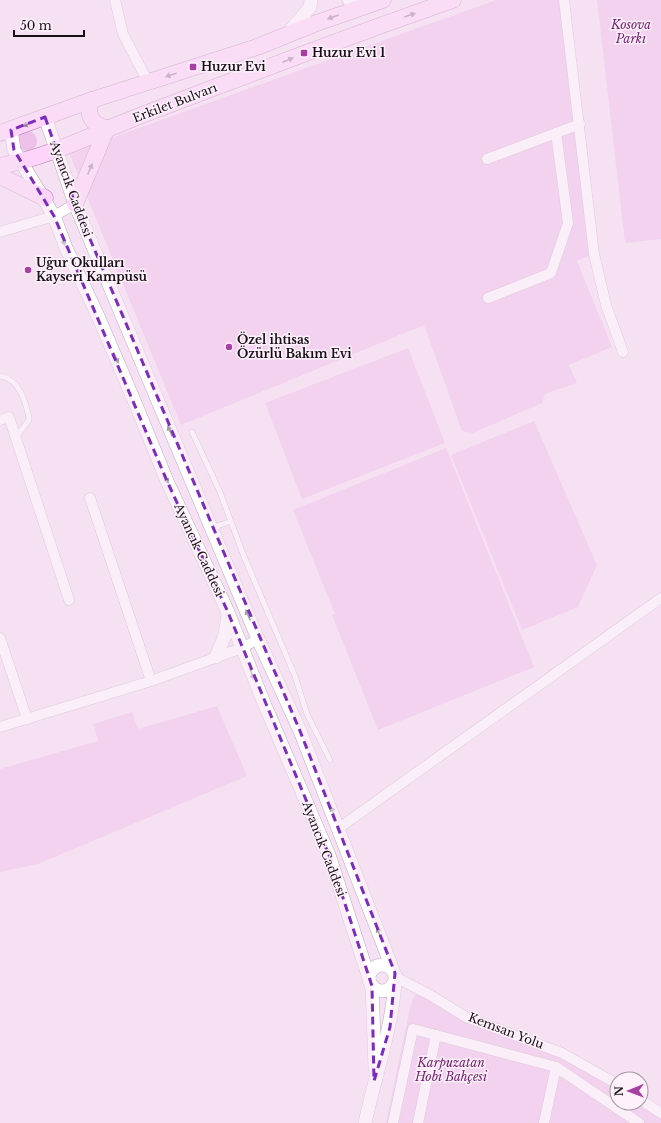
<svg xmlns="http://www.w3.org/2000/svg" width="661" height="1123" font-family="'Libre Baskerville',serif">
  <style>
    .green { fill: #eebfe9 }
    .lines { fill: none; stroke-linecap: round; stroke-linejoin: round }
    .service-casing { stroke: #bfacbd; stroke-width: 6 }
    .minor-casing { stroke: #bfacbd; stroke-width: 11 }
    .tertiary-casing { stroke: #bfacbd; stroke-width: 14 }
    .primary-casing { stroke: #ac7da8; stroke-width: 17 }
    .service { stroke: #fff; stroke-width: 5 }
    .minor { stroke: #fff; stroke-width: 10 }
    .tertiary { stroke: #fff; stroke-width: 13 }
    .primary { stroke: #fed4fa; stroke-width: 16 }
    .oneway { fill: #967b93 }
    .oneway2 { fill: #a29fa1 }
    .marked { fill: none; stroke: #7b2cbf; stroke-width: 3; stroke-dasharray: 8 5; stroke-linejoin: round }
    .poi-dot { fill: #a840a3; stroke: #fef1fc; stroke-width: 1.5 }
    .labels { text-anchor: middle; stroke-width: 3; stroke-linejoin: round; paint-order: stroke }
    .park-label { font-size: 12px; font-style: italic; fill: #752071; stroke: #fef1fc }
    .poi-label { font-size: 12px; font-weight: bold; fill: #160f15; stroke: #fef1fc; text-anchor: start }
    .street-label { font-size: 12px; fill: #160f15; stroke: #fef1fc }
  </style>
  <rect width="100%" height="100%" fill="#f5e1f3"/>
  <!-- green -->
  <g class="green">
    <path d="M496 0H562L589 256 577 261 612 347 569 365 577 383 545 394 542 403 473 433 462 431 424 325 181 425 69 153Z"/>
    <path d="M597 0H661V239L625 243Z"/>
    <circle cx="27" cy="141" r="10"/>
    <path d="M408 348 445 443 302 499 265 403Z"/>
    <path d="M534 421 597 565 578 607 522 630 451 455Z"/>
    <path d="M446 448 534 667 378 730 332 615 335 614 293 510Z"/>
    <path d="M217 706 247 776 38 864 0 872V769L98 741 93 724 132 712 138 729Z"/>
    <path d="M420 992 456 1014 561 1048 617 1086V1103H641L661 1115V1123H386L410 1007 414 996Z"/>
  </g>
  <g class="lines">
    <!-- service casing -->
    <g class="service-casing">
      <g id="service">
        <path d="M0 376C19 379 25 400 29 417V420L16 437"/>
        <path d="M192 432 220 492 243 554 295 676 307 714 330 760"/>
        <path d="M212 528 231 521"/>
      </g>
    </g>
    <!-- minor casing -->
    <g class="minor-casing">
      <g id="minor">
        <path d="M115 0 123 34 148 82"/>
        <path d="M564 0 594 254 606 305 623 352"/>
        <path d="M487 159 580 124"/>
        <path d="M0 232 54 216 75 204"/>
        <path d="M488 298 551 273 568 223 556 133"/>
        <path d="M0 420 9 417 69 600"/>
        <path d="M90 498 151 681"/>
        <path d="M0 638 27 719"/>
        <path d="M0 727 151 681 242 648 258 639"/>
        <path d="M339 828 661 598"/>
        <path d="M395 977 430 995 466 1017 562 1053 617 1084"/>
        <path d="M641 1100 661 1113"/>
        <path d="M393 1123 413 1029 556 1067 639 1123"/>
        <path d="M418 1123 436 1035"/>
        <path d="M544 1123 556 1067"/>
      </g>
    </g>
    <!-- tertiary casing -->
    <g class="tertiary-casing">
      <g id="tertiary">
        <path d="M349 0 357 8"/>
        <path d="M287 35 310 7 311 0"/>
        <path d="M45 117 75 204 258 639 300 731 393 970"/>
        <path d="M11 130 14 150 54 216 66 248 98 316 136 405 167 481 227 610 264 703 329 855 369 978"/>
        <path d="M216 657 225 635 228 615"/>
        <circle cx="382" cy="978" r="13"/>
        <path d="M372 986 375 1068"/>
        <path d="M365 1123C375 1075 392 1030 395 981"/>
      </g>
    </g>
    <!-- primary casing -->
    <g class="primary-casing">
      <g id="primary">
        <path d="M0 133 92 100 257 47 314 24 383 0"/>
        <path d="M0 166C50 157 95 133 142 115 246 76 348 36 453 0"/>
        <path d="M0 176 45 198"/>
        <path d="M75 204 107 128C92 126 85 113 92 100"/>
      </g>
    </g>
    <!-- service -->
    <use href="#service" class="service"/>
    <!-- minor -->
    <use href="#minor" class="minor"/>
    <!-- tertiary -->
    <use href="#tertiary" class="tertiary"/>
    <!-- primary -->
    <use href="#primary" class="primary"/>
  </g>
  <!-- one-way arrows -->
  <defs><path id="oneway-solid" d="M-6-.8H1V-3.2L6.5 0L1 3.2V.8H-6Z"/></defs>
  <g class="oneway">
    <use href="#oneway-solid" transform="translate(410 15) rotate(-19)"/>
    <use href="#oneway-solid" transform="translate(333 17) rotate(160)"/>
    <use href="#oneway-solid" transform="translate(288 60) rotate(-22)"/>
    <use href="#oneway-solid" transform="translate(171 75) rotate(162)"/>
    <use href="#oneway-solid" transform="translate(28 124) rotate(160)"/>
    <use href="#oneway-solid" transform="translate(90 169) rotate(-67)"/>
  </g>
  <g class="oneway2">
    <use href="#oneway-solid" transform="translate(63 240) rotate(70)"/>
    <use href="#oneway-solid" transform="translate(116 358) rotate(67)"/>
    <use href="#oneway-solid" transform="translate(170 431) rotate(-113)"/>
    <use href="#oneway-solid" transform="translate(166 478) rotate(67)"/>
    <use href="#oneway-solid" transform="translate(248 615) rotate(-113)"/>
    <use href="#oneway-solid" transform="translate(252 674) rotate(68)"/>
    <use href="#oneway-solid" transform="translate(333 812) rotate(-112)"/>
    <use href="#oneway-solid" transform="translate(379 933) rotate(-111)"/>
  </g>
  <!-- marked area -->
  <path d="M0 0H661V1123H0ZM45 117 75 204 300 731 395 973 390 1027 374 1081 372 986 329 855 227 610 167 481 54 216 14 150 11 130Z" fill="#f5e1f3" fill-opacity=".55" fill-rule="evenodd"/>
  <path class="marked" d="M45 117 75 204 300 731 395 973 390 1027 374 1081 372 986 329 855 227 610 167 481 54 216 14 150 11 130Z"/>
  <!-- markers -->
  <g class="poi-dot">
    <rect x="300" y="49" width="8" height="8" rx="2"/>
    <rect x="189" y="63" width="8" height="8" rx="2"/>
    <circle cx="28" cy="270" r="4"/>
    <circle cx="229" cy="347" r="4"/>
  </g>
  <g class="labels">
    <!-- park labels -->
    <g class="park-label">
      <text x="631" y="29">Kosova<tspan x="631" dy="14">Parkı</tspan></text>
      <text x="451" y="1067">Karpuzatan<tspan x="451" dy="14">Hobi Bahçesi</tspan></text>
    </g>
    <!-- poi labels -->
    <g class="poi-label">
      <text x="312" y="57">Huzur Evi 1</text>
      <text x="201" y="71">Huzur Evi</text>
      <text x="36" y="267">Uğur Okulları<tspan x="36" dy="14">Kayseri Kampüsü</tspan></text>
      <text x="237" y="344">Özel ihtisas<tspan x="237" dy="14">Özürlü Bakım Evi</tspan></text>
    </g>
    <!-- street labels -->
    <g class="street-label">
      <text transform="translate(175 103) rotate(-21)" y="4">Erkilet Bulvarı</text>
      <text transform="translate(71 189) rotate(70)" y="4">Ayancık Caddesi</text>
      <text transform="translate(199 550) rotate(65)" y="4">Ayancık Caddesi</text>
      <text transform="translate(324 849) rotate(69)" y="4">Ayancık Caddesi</text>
      <text transform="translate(506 1031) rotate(21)" y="4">Kemsan Yolu</text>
    </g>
  </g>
  <!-- north arrow -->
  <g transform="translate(629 1091) rotate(269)"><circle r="19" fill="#fef1fc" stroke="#a197a0"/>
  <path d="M0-3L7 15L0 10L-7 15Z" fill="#a840a3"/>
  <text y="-6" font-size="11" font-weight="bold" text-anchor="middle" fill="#160f15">N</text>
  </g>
  <!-- scale -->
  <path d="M14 30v6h70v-6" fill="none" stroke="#160f15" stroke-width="2"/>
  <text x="20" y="30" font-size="12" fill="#160f15" stroke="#fef1fc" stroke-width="3" paint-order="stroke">50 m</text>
</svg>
